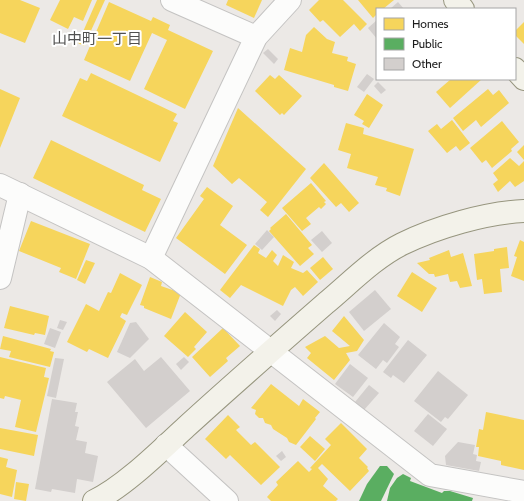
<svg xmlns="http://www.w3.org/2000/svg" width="524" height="501" font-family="Cabin,'Noto Sans JP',sans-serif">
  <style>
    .homes { fill: #f6d55c }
    .public { fill: #5aae61 }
    .building { fill: #d3cfcd }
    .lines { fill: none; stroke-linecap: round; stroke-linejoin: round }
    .street-casing { stroke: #c4c3c2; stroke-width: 24 }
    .secondary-casing { stroke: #96957e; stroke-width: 24 }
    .street { stroke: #fcfcfb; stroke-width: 22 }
    .secondary { stroke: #f3f2ea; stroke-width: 22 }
    .labels { text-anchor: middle; stroke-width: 4; stroke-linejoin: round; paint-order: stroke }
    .neighbourhood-label { font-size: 15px; fill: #505050; stroke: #fff }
  </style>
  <rect width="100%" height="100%" fill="#ece9e6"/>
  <!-- homes -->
  <g class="homes">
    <path d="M0 0H20L40 8 25 43 0 33Z"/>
    <path d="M60 0H92L83 21 74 17 68 29 50 20Z"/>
    <path d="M97 0H105L84 46 78 43Z"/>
    <path d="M228 0H262L254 18 226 5Z"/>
    <path d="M319 0H343L367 24 360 31 354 24 340 37 323 20 320 22 309 10Z"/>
    <path d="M358 0H394L383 9H377V14L373 18Z"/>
    <path d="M109 2 151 21 153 17 170 25 168 30 213 51 185 109 144 89 167 40 152 33 130 81 84 60Z"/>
    <path d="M524 22V44L515 35V31Z"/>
    <path d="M314 27 327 39 335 42 332 53 348 57 347 61 356 64 348 91 334 87V85L284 70 290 48 302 52 306 35Z"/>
    <path d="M91 73 177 114 173 121 178 123 160 162 62 116 80 78 87 81Z"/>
    <path d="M270 75 275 79 279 75 302 96 284 115 282 113 280 115 255 91Z"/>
    <path d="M451 79H482L450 108 436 92Z"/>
    <path d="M0 89 20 98 0 148Z"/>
    <path d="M488 89 493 95 499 90 509 103 481 127 476 120 463 131 453 118Z"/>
    <path d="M367 94 383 105 369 128 362 124 364 121 354 115Z"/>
    <path d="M238 108 306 169 268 217 260 210 267 202 239 178 232 184 213 166Z"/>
    <path d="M452 120 470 143 460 151 456 146 447 153 428 131 437 124 441 129Z"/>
    <path d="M502 121 519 142 511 149 512 151 492 168 486 160 482 163 470 148Z"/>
    <path d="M346 123 364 128 363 134 414 149 400 196 386 191 387 188 375 185 378 177 347 168 351 154 338 150Z"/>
    <path d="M51 140 144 185 142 190 161 199 145 232 33 178Z"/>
    <path d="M524 145V160L517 152Z"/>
    <path d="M510 158 519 166 524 161V181L515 187 510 181 498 192 493 184 498 180 493 173Z"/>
    <path d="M324 163 359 203 349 212 341 203 336 207 310 178Z"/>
    <path d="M311 183 326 201 324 202 326 204 321 209 319 207 306 218 311 224 302 231 282 208Z"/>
    <path d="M207 187 233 206 220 225 247 245 225 274 176 238 204 199 200 196Z"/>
    <path d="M286 214 312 245 308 248 314 254 300 266 269 231 271 229 270 228Z"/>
    <path d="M31 221 90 244 76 279 59 272 61 268 19 251Z"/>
    <path d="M520 240 524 242V281L511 276 517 257 514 256Z"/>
    <path d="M254 245 260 249 258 253 266 258 272 250 277 255 273 261 278 266 283 255 294 262 291 268 303 273 307 270 318 282 303 296 295 287 291 290 283 306 241 285 230 298 220 290Z"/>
    <path d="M507 247 509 268 500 269 502 292 484 294 482 279 477 280 474 254 494 251V249Z"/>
    <path d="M449 250 451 257 463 253 472 286 460 288 457 281 450 282 448 274 435 277 434 274H429L417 263 430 260 429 258Z"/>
    <path d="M323 257 333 269 320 280 310 268Z"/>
    <path d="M86 260 95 263 85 284 77 280Z"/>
    <path d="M412 272 437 288 422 312 397 296Z"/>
    <path d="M120 273 142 285 127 315 122 313 120 317 126 321 108 358 89 349 87 352 67 342 86 304 99 311 108 292 111 293Z"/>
    <path d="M150 277 162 282 161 286 181 293 171 319 144 308V306L140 305Z"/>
    <path d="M10 306 49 316 45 335 35 333 34 335 4 328Z"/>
    <path d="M185 312 207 332 194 347 196 349 188 357 164 336Z"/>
    <path d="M344 316 364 340 357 351 346 353 350 360 334 380 307 358 311 353 305 347 325 336 339 348 350 346 332 331Z"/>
    <path d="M223 328 240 346 226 358 228 361 210 377 192 357Z"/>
    <path d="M3 336 51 349 50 351 54 352 50 367 9 357 11 351 0 349Z"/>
    <path d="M0 357 46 368 44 377 49 378 36 432 15 427 21 400 5 396 4 399 0 398Z"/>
    <path d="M271 384 299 406 303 399 320 412 315 418 316 419 296 445 289 442 287 438 273 429 271 425 265 423 263 418H259L255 414 256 410 251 408Z"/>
    <path d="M486 412 524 420V470L501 465V461L478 456 479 447H476L479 429 483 430Z"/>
    <path d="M228 415 240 427 236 430 251 445 255 442 280 467 261 485 230 455 226 459 205 439Z"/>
    <path d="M341 423 367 449 359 458 368 467 367 468 369 471 350 491 322 464 318 468 328 479 323 486 338 499 336 501H271L267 497 278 485 276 482 298 461 309 472 312 469 310 468 331 445 325 439Z"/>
    <path d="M0 428 38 435 34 456 0 449Z"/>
    <path d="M310 436 325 449 315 461 300 447Z"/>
    <path d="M0 457 8 459 6 467 17 470 12 497 0 494Z"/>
    <path d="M16 482 29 484 26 501 14 499Z"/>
  </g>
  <!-- public -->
  <g class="public">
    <path d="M380 466H387L394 474 381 501H359L367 484Z"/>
    <path d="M403 474 411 478 410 481 442 493 444 491H450L473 498 472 501H387L390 488 397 478Z"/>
  </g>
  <!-- building -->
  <g class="building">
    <path d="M398 2 404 9H390Z"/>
    <path d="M377 20V39L368 28Z"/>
    <path d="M268 49 278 59 274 64 263 53Z"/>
    <path d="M367 74 374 79 364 92 357 87Z"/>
    <path d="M378 82 386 90 381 94 374 86Z"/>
    <path d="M267 230 274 237 262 250 255 244Z"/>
    <path d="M322 231 332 243 322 252 311 240Z"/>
    <path d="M375 290 391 309 364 331 349 312Z"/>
    <path d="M277 310 281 314 275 321 270 316Z"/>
    <path d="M60 320 67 322 63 330 57 328Z"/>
    <path d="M136 322 149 339 130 358 117 352 130 323Z"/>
    <path d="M384 323 400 337 395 344 399 347 387 363 383 360 376 369 358 355Z"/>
    <path d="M50 328 61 332 55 348 44 344Z"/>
    <path d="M408 340 427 355 404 383 393 375 391 378 383 372Z"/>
    <path d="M161 357 190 391 146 428 107 382 135 359 144 371Z"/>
    <path d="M184 357 189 362 181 370 176 364Z"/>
    <path d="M55 358 64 359 56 398 47 396Z"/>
    <path d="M350 364 368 378 353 397 335 384Z"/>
    <path d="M438 371 468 395 448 419 445 417 441 422 414 401Z"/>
    <path d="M369 385 379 393 364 410 355 402Z"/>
    <path d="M52 399 77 403 75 412H78L75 426 79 427 76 440 87 442 85 453 98 456 93 482 77 479 75 493 52 489 51 492 35 489Z"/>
    <path d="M428 414 447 429 433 446 414 431Z"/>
    <path d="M458 442 475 445 473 454 477 455 476 461 481 462 479 471 446 465 445 456Z"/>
    <path d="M282 451 286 457 281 461 276 456Z"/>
  </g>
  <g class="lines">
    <!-- street casing -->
    <g class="street-casing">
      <g id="street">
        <path d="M172 0 256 37"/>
        <path d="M0 185 151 258 430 475 524 492"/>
        <path d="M151 258 256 37 290 0"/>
        <path d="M0 278 20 194"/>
        <path d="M166 445 227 501"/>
      </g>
    </g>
    <!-- secondary casing -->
    <g class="secondary-casing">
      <g id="secondary">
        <path d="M455 0 463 9"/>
        <path d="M515 69 524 79"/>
        <path d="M94 501C124 487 161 450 186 427 232 385 279 344 326 303 350 283 374 258 402 244 437 227 485 213 524 211"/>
      </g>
    </g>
    <!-- street -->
    <use href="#street" class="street"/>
    <!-- secondary -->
    <use href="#secondary" class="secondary"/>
  </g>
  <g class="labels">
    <!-- neighbourhood labels -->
    <g class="neighbourhood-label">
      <text x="97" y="44">山中町一丁目</text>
    </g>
  </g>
  <!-- legend -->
  <rect x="376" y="8" width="140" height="72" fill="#ffffff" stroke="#a5a5a5"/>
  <rect x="384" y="18" width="20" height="12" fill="#f6d55c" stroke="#a5a5a5"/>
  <text x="412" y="28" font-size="12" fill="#1d1d1d">Homes</text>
  <rect x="384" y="38" width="20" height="12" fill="#5aae61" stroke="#a5a5a5"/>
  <text x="412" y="48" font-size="12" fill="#1d1d1d">Public</text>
  <rect x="384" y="58" width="20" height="12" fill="#d3cfcd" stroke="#a5a5a5"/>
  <text x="412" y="68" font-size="12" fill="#1d1d1d">Other</text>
</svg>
